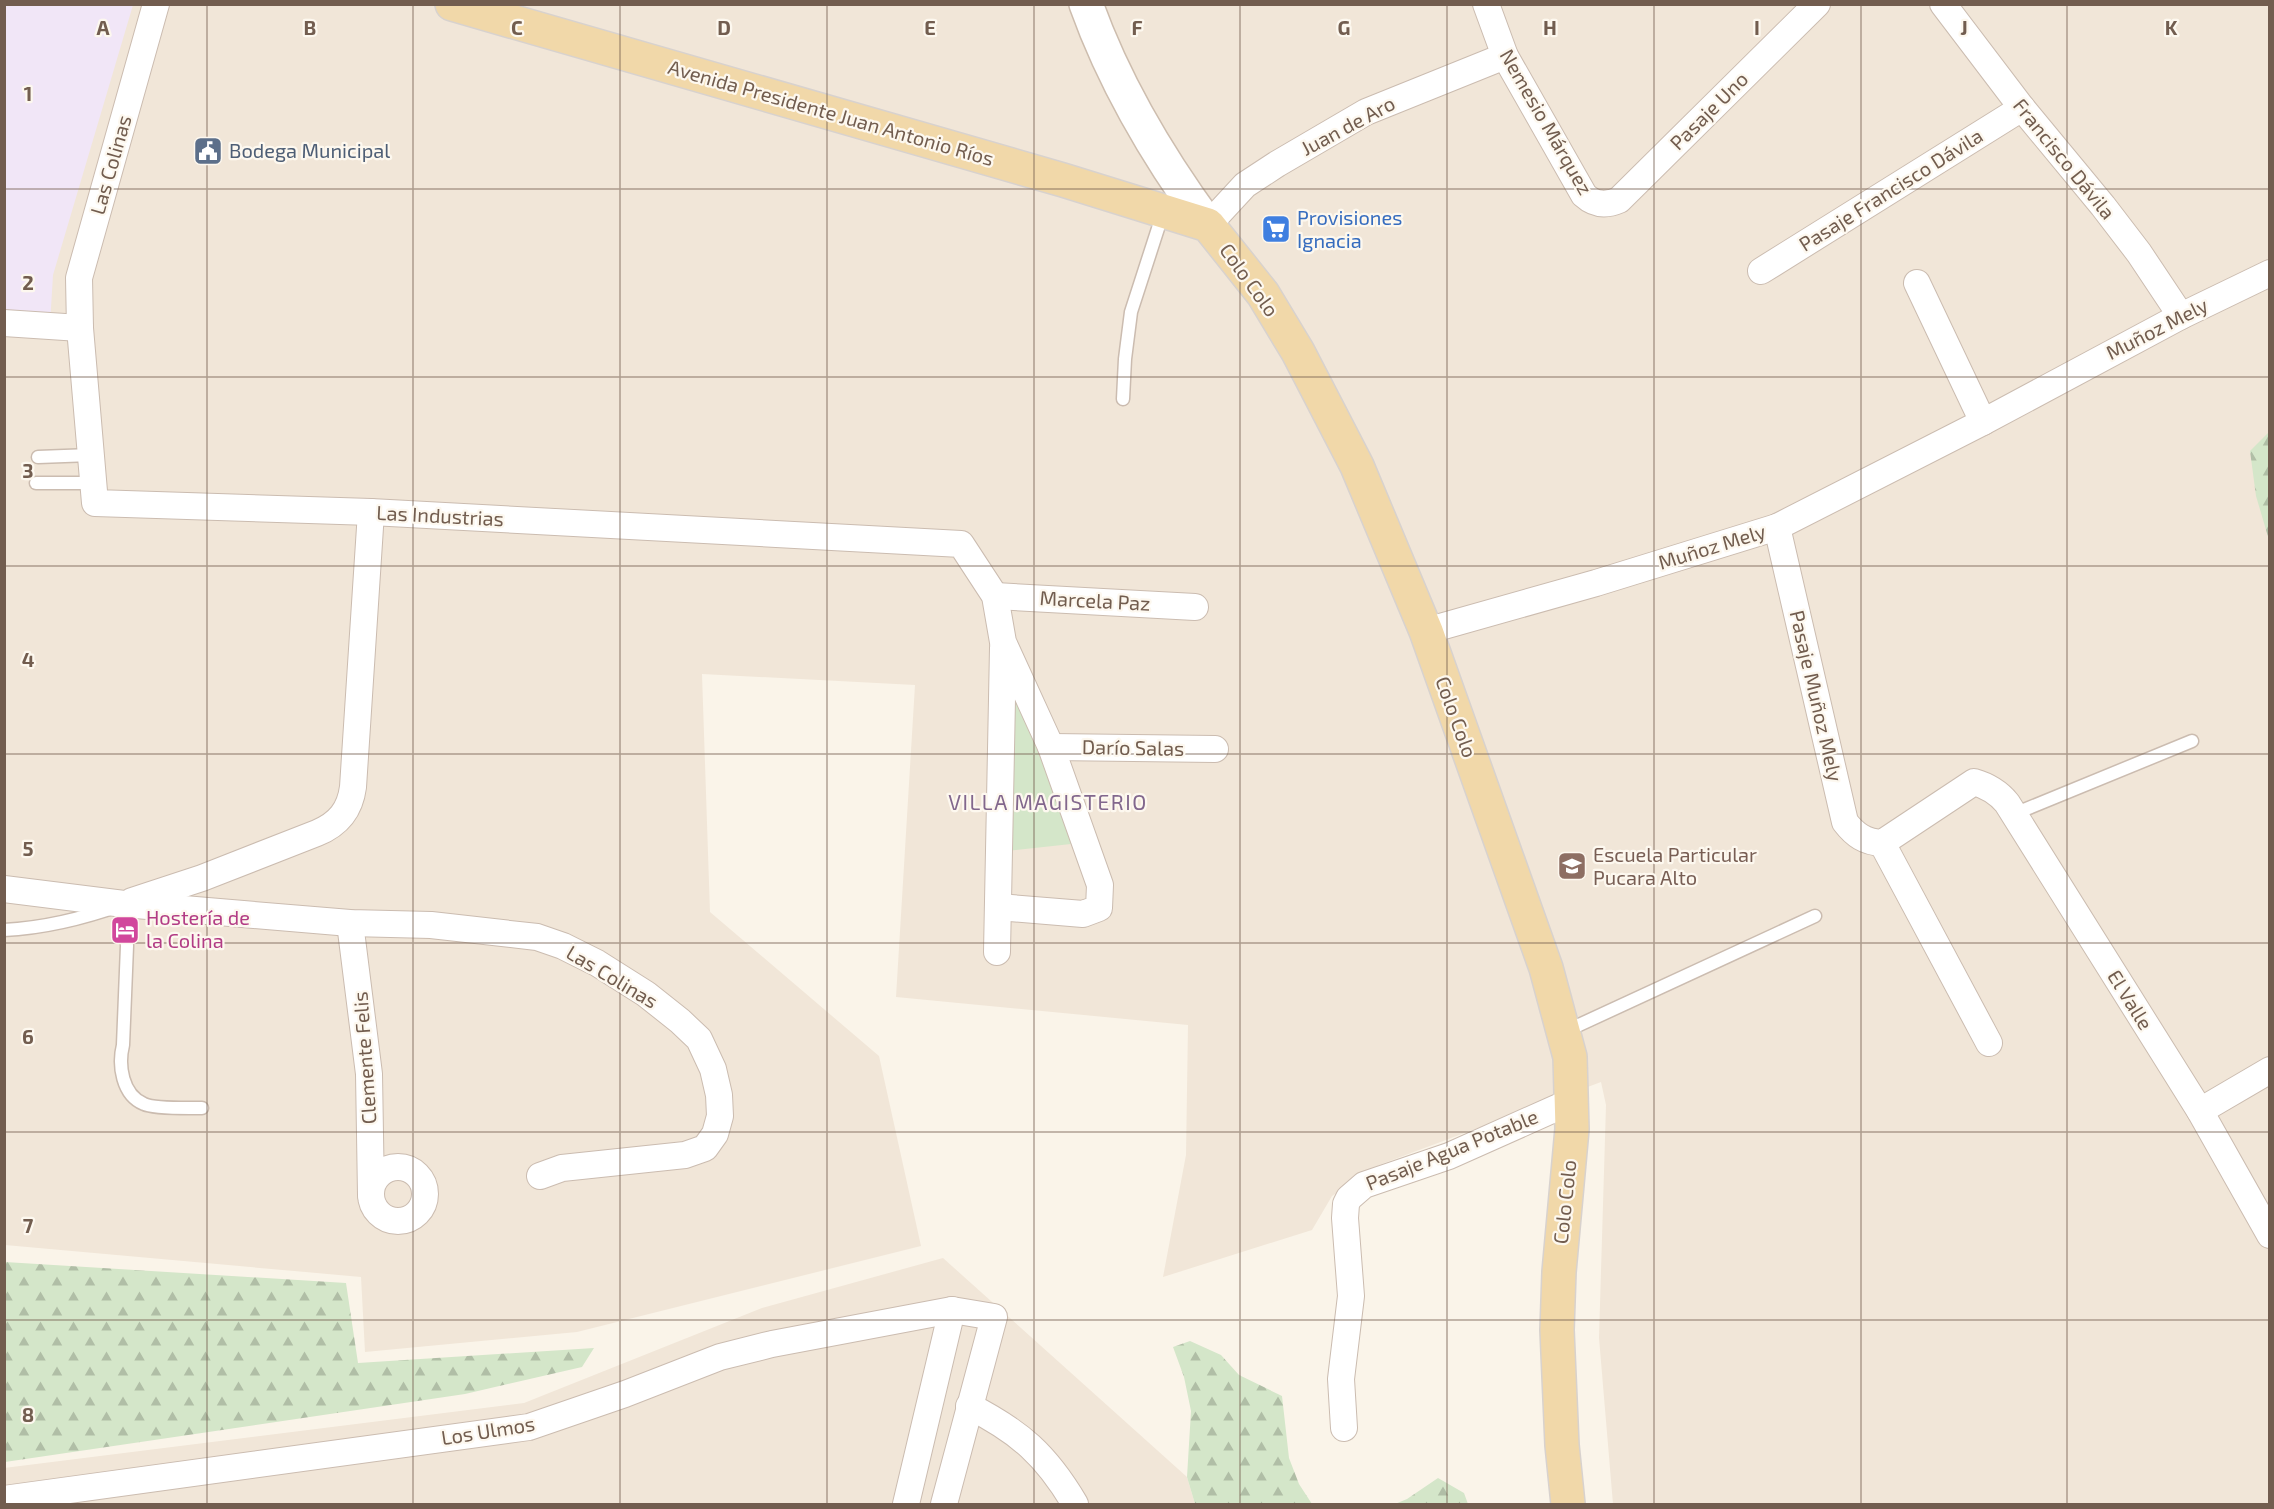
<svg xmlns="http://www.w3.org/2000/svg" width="2274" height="1509" font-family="'Exo 2',sans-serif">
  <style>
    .residential { fill: #f1e6d8 }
    .education { fill: #f1e6f7 }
    .grass { fill: #d4e6c9 }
    .forest { fill: url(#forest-firs) }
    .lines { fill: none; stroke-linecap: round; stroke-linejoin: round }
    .lane-casing { stroke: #cbbcb0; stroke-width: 15 }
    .street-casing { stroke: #cbbcb0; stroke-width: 28 }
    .secondary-casing { stroke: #cdbdae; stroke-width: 36 }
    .primary-casing { stroke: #d8d2ce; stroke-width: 36 }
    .lane { stroke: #fff; stroke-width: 12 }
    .street { stroke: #fff; stroke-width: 26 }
    .secondary { stroke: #fff; stroke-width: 33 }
    .primary { stroke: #f1d8a9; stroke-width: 33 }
    .grid { fill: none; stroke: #725d4f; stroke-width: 1.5; stroke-opacity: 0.55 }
    .labels { text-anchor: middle; stroke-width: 4.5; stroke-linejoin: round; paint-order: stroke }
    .street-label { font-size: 20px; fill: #725d4f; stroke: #fdf8ef }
    .service-label { font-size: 20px; fill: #4e5e75; stroke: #fdf8ef; text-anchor: start }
    .shop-label { font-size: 20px; fill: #366cbe; stroke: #fdf8ef; text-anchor: start }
    .education-label { font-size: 20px; fill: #785e54; stroke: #fdf8ef; text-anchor: start }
    .hotel-label { font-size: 20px; fill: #b23c85; stroke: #fdf8ef; text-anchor: start }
    .neighbourhood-label { font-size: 21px; letter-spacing: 1.5px; fill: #82678d; stroke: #fdf8ef }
    .grid-label { font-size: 20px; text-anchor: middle; font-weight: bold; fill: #725d4f; stroke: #fdf8ef; stroke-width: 4.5; stroke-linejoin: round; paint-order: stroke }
  </style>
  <defs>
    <pattern id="forest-firs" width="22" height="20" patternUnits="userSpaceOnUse" patternTransform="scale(1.5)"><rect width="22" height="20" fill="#d4e6c9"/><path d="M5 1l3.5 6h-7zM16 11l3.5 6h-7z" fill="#b0bea6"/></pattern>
  </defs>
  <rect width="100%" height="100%" fill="#faf4e9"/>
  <!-- residential -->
  <g class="residential">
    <path d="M4 5H2269V1504H1613L1599 1338 1606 1105 1601 1082 1379 1165 1332 1196 1312 1230 1163 1277 1186 1155 1188 1025 896 997 915 685 702 674 710 912 879 1056 921 1246 577 1332 365 1352 361 1277 5 1245Z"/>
    <path d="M943 1258 1187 1477 1195 1504H5L4 1468 524 1403 762 1308Z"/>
  </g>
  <!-- education -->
  <path class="education" d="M4 5H133L53 275 50 324 5 319Z"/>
  <!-- grass -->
  <path class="grass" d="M1013 693 1049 778 1071 844 1007 851Z"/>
  <!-- forest -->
  <g class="forest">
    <path d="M2269 432V540L2256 496 2250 451Z"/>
    <path d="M5 1262 346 1283 358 1363 594 1348 582 1367 465 1394 5 1462Z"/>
    <path d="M1190 1341 1221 1355 1239 1375 1282 1396 1289 1458 1299 1484 1312 1504H1195L1187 1477 1191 1411 1184 1377 1173 1347Z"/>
    <path d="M1438 1478 1464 1493 1468 1504H1395L1407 1499Z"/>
  </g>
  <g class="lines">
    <!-- lane casing -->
    <g class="lane-casing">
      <g id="lane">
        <path d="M1123 399 1125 359 1131 312 1163 213"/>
        <path d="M38 457 91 455"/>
        <path d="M36 483H93"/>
        <path d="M2014 814 2192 741"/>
        <path d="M4 930C46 928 85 918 124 904L127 946 123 1045C118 1065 122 1095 144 1104 154 1109 188 1108 202 1108"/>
        <path d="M1566 1031 1815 916"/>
      </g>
    </g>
    <!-- street casing -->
    <g class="street-casing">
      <g id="street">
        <path d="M156 4 79 278 80 328 95 503 371 512 961 544 995 596 1003 642 1051 747 1100 885 1099 908 1083 914 998 907"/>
        <path d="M1486 4 1505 56 1584 195C1595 205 1605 206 1619 200L1817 4"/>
        <path d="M1943 4 2022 108 2103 206 2139 253 2181 316"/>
        <path d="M1208 225 1245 185 1277 164 1366 112 1505 56"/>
        <path d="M1761 271 2022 108"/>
        <path d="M1917 283 1983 422"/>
        <path d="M4 323 80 328"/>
        <path d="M1777 527 1845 822C1855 835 1865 842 1882 843L1974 782C1988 786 1998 792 2007 803L2200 1111 2270 1235"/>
        <path d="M995 596 1195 607"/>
        <path d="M1426 631 1596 583 1777 527 1983 422 2181 316 2270 273"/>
        <path d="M1051 747 1215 749"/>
        <path d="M1882 843 1989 1043"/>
        <path d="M4 889 124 904 350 923 431 925 537 937 563 946 597 963 646 994 680 1021 699 1039 713 1069 719 1095 720 1116 715 1134 705 1148 685 1155 562 1168 540 1176"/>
        <path d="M132 901 202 878 317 833C339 824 350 810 353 787L371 512"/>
        <path d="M350 923 369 1074 371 1195"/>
        <path d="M997 952 1003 648"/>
        <path d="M2200 1111 2270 1070"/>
        <circle cx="398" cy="1194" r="27"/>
        <path d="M969 1406C1020 1432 1046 1455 1075 1504"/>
        <path d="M1344 1428 1341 1379 1351 1296 1345 1218 1346 1204 1349 1198 1364 1185 1449 1156 1572 1101"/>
        <path d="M4 1499 529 1427 625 1394 720 1357 772 1344 952 1310 994 1317 944 1504"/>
        <path d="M906 1504 952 1310"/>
      </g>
    </g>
    <!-- secondary casing -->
    <g class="secondary-casing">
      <path id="secondary" d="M1086 4C1115 85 1158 157 1208 225"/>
    </g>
    <!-- primary casing -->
    <g class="primary-casing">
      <path id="primary" d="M452 4 1063 180 1208 225 1263 294 1298 352 1357 466 1426 631 1546 968 1570 1057 1572 1129 1559 1272 1557 1330 1562 1445 1568 1504"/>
    </g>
    <!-- lane -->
    <use href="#lane" class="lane"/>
    <!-- street -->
    <use href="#street" class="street"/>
    <!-- secondary -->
    <use href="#secondary" class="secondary"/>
    <!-- primary -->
    <use href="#primary" class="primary"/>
  </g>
  <!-- grid -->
  <path class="grid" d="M207 4V1504M413 4V1504M620 4V1504M827 4V1504M1034 4V1504M1240 4V1504M1447 4V1504M1654 4V1504M1861 4V1504M2067 4V1504M4 189H2270M4 377H2270M4 566H2270M4 754H2270M4 943H2270M4 1132H2270M4 1320H2270"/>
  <!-- icons -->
  <defs>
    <g id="civic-square" transform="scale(1.5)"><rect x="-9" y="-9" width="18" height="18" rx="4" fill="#5c6f8a" stroke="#fdf8ef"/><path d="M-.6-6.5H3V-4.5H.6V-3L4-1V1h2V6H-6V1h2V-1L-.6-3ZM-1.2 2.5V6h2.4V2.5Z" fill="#fff"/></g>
    <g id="supermarket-square" transform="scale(1.5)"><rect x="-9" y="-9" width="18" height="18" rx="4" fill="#3f7fe0" stroke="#fdf8ef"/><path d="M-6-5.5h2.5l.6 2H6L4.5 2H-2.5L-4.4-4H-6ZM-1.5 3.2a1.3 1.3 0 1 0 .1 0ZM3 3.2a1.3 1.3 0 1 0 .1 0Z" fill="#fff"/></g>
    <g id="school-square" transform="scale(1.5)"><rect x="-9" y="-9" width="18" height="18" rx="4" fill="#8d6e63" stroke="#fdf8ef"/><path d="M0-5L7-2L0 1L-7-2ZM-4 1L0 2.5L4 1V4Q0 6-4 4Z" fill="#fff"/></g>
    <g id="hotel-square" transform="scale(1.5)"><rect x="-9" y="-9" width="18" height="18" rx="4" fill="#d1479c" stroke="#fdf8ef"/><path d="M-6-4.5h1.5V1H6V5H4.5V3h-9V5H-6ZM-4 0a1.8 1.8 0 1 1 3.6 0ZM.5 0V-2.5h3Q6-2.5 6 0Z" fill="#fff"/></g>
  </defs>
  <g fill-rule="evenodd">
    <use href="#civic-square" x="208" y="151"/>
    <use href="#supermarket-square" x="1276" y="229"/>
    <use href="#school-square" x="1572" y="866"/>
    <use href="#hotel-square" x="125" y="930"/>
  </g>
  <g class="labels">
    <!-- street labels -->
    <g class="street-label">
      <text transform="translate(1709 111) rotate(-45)" y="7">Pasaje Uno</text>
      <text transform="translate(831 113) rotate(16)" y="7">Avenida Presidente Juan Antonio Ríos</text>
      <text transform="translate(1546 122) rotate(60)" y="7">Nemesio Márquez</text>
      <text transform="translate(1348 126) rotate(-28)" y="7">Juan de Aro</text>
      <text transform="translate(2064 159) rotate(51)" y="7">Francisco Dávila</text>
      <text transform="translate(111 165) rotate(-74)" y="7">Las Colinas</text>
      <text transform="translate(1891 190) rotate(-32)" y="7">Pasaje Francisco Dávila</text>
      <text transform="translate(1249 280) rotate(54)" y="7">Colo Colo</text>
      <text transform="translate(2157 329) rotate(-27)" y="7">Muñoz Mely</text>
      <text transform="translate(440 516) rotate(3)" y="7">Las Industrias</text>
      <text transform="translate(1712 547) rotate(-17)" y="7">Muñoz Mely</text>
      <text transform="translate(1095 601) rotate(3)" y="7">Marcela Paz</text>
      <text transform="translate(1816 696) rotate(77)" y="7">Pasaje Muñoz Mely</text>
      <text transform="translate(1456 717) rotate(70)" y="7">Colo Colo</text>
      <text transform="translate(1133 748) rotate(1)" y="7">Darío Salas</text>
      <text transform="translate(612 977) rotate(31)" y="7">Las Colinas</text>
      <text transform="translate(2130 1000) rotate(58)" y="7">El Valle</text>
      <text transform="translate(365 1058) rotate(-94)" y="7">Clemente Felis</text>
      <text transform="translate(1452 1150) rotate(-22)" y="7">Pasaje Agua Potable</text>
      <text transform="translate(1565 1202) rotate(-84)" y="7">Colo Colo</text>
      <text transform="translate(488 1431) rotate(-9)" y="7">Los Ulmos</text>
    </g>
    <!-- service labels -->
    <g class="service-label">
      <text x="229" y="158">Bodega Municipal</text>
    </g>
    <!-- shop labels -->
    <g class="shop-label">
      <text x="1297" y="225">Provisiones<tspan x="1297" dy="23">Ignacia</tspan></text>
    </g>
    <!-- education labels -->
    <g class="education-label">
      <text x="1593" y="862">Escuela Particular<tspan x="1593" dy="23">Pucara Alto</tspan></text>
    </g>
    <!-- hotel labels -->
    <g class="hotel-label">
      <text x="146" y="925">Hostería de<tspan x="146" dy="23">la Colina</tspan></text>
    </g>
    <!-- neighbourhood labels -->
    <g class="neighbourhood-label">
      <text x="1048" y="810">VILLA MAGISTERIO</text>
    </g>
  </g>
  <g class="grid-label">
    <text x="103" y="35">A</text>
    <text x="310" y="35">B</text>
    <text x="517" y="35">C</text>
    <text x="724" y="35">D</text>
    <text x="930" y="35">E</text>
    <text x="1137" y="35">F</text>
    <text x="1344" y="35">G</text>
    <text x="1550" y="35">H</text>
    <text x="1757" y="35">I</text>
    <text x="1964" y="35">J</text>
    <text x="2171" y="35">K</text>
    <text x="28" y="101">1</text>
    <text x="28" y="290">2</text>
    <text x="28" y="478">3</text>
    <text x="28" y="667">4</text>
    <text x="28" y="856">5</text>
    <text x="28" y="1044">6</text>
    <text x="28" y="1233">7</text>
    <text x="28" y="1422">8</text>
  </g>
  <!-- border -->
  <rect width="2274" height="1509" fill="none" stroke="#725d4f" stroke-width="12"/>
</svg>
